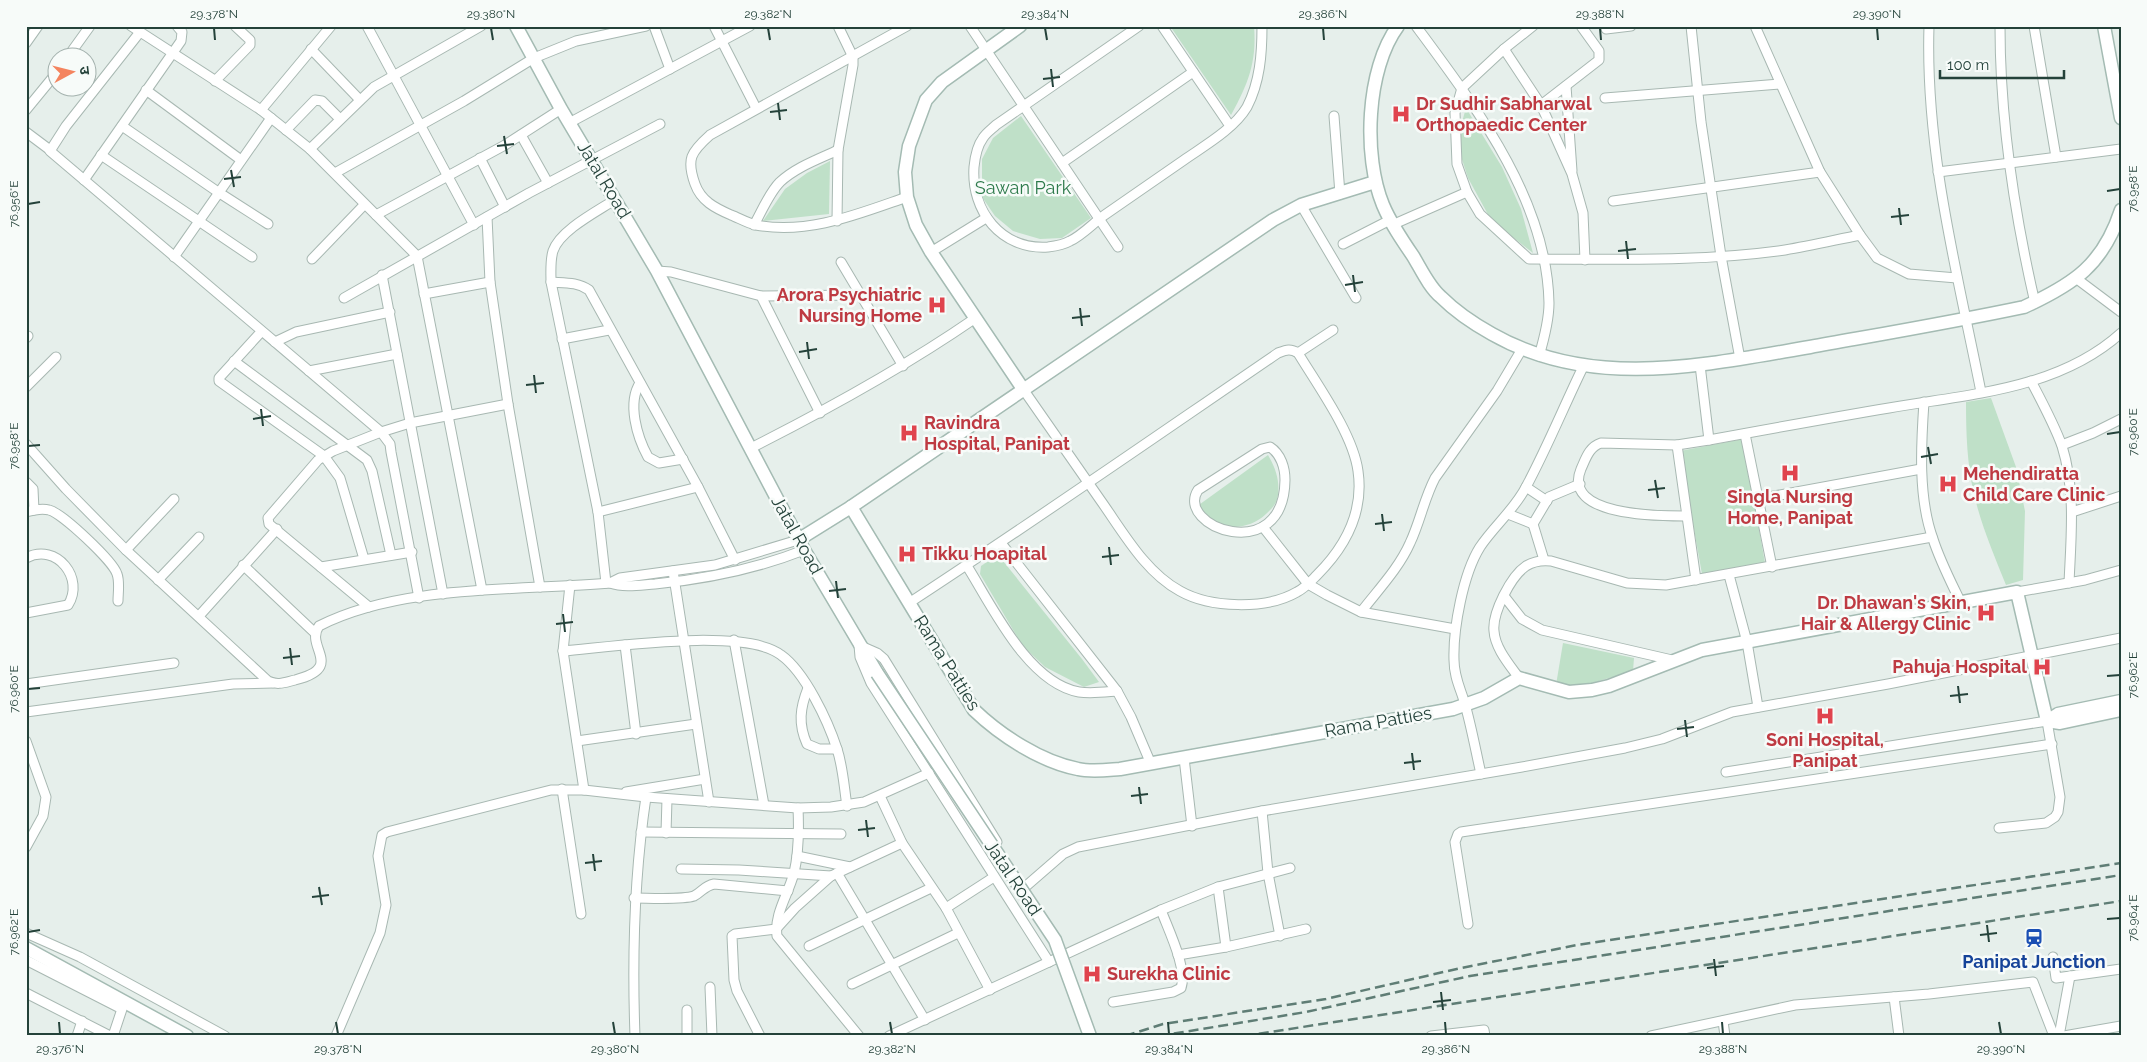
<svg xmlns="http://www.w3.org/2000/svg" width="2147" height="1062" font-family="Raleway,'Noto Sans Devanagari',sans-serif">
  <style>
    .green { fill: #bfe0c8 }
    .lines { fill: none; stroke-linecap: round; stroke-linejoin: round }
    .street-casing { stroke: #a8b8b2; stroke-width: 11 }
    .secondary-casing { stroke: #a4bbb3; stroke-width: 15 }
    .street { stroke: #fff; stroke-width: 9 }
    .secondary { stroke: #fff; stroke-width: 12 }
    .rail { stroke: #5f7d75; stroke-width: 2.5; stroke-dasharray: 10 5; stroke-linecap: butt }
    .secondary-bridge-casing { stroke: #a4bbb3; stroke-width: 15; stroke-linecap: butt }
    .secondary-bridge { stroke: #fff; stroke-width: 12 }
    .ticks { fill: none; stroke: #24423a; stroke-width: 2 }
    .labels { text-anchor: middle; stroke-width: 5; stroke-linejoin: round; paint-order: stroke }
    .health-label { font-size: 18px; font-weight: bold; fill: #be3a42; stroke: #f7fbf9; text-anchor: start }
    .street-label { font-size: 18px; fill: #24423a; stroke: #f7fbf9 }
    .park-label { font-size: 18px; fill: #2d7a4b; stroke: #f7fbf9 }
    .transit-label { font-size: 18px; font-weight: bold; fill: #164399; stroke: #f7fbf9 }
    .neatline { fill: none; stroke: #24423a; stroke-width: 2 }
    .ticks-label { font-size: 12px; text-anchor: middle; fill: #24423a }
  </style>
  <rect width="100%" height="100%" fill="#e6efeb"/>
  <!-- green -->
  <g class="green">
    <path d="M1170 26H1254C1257 62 1248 84 1231 115Z"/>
    <path d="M1466 108 1502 167 1521 209 1533 253 1491 220 1468 178 1459 150 1460 129Z"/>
    <path d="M1021 116 1091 218 1062 238 1040 239 1013 231 995 216 982 197V159L993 138Z"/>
    <path d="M830 161 829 214 763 221 785 189 807 173Z"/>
    <path d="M1991 398 2016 467 2025 511 2023 580 2006 585C1994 555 1981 525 1974 494 1967 464 1966 433 1966 402Z"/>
    <path d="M1743 439 1765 563 1702 574 1680 451Z"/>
    <path d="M1268 455C1275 467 1280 480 1278 495 1277 503 1272 509 1266 514 1251 529 1223 532 1206 518 1202 515 1199 510 1196 507Z"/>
    <path d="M994 557 1003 561 1082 659 1099 682 1084 687 1045 667 1022 645 980 574 981 566Z"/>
    <path d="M1563 643 1634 658 1633 671 1585 685H1556Z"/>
  </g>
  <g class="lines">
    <!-- street casing -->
    <g class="street-casing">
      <g id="street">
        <path d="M131 26 261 110 310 149 417 256 482 590"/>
        <path d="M367 26 474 225"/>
        <path d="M654 26 670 69"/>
        <path d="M714 26 756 108"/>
        <path d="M970 26 1118 247"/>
        <path d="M1139 26 996 125C992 129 986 133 983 138 977 146 975 157 974 167 971 211 1001 250 1048 247 1056 246 1063 245 1070 241 1083 235 1094 222 1106 214 1132 196 1158 178 1184 160 1204 146 1234 129 1247 107 1260 82 1262 54 1262 26"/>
        <path d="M1162 26 1230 126"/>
        <path d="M1416 26C1475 106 1547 199 1549 303 1549 321 1544 339 1539 356"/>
        <path d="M1533 26 1504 49 1462 88 1455 113 1457 164 1467 192 1480 214 1529 259C1615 259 1700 262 1785 250 1810 246 1835 240 1860 235"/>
        <path d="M1691 26 1701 122 1721 256 1740 359"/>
        <path d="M1755 26 1820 172 1860 235 1877 258 1909 274 1957 278"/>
        <path d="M1929 26C1925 151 1957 271 1981 392"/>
        <path d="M2000 26C2000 119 2014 212 2035 303"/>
        <path d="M2034 26 2056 157"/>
        <path d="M1606 29 1631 26"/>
        <path d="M140 32 66 126 50 151 381 432 390 444 391 452 419 598"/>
        <path d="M26 43 38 26"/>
        <path d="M311 49 360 100"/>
        <path d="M1504 49 1541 105 1572 174 1583 213 1585 260"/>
        <path d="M67 58 90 26"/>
        <path d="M215 81 250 45V40L235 26"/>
        <path d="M1566 86 1572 171"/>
        <path d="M146 90 241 160"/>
        <path d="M1605 98 1780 84"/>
        <path d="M1541 105 1599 60V51L1581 26"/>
        <path d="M26 110 58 71"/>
        <path d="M261 110 331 26"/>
        <path d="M1334 116 1340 194"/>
        <path d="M569 123 750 26"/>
        <path d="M122 126 218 192 268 224"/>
        <path d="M286 130 315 100 322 101 340 119"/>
        <path d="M26 132 50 150"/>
        <path d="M521 135 548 183"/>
        <path d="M310 149 374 87 481 26"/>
        <path d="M101 155 252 257"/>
        <path d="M480 158 505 207"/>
        <path d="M1062 163 1193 72"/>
        <path d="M1938 172 2121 149"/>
        <path d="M335 173 464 101 534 58 576 41 646 26"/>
        <path d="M84 180 181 41 182 32 177 26"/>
        <path d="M907 197C858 214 808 235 756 225 747 223 739 218 731 215 715 208 701 201 695 184 686 159 691 152 710 135L907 26"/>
        <path d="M1613 201 1820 172"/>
        <path d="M1301 205 1356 298"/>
        <path d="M376 215 505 145 561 109"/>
        <path d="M487 217 490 282 508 404 540 587"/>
        <path d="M837 221 838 150 853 65V57L838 26"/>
        <path d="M754 225C762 211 769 193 780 182 796 167 819 159 838 150"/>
        <path d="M1392 225 1467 192"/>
        <path d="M1343 244 1390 220"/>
        <path d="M931 252 986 218"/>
        <path d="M174 257 271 118"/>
        <path d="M312 259 364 205"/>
        <path d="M841 262 903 366"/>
        <path d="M657 271 671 272 761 296 820 413"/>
        <path d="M382 275 443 594"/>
        <path d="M2077 279 2121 312"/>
        <path d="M551 282C564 283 578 282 589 290L698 487 735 560"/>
        <path d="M424 294 490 282"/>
        <path d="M761 296 860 295"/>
        <path d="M344 298 529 193 660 124"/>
        <path d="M261 332 219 378V381L324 456 340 478 364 559"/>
        <path d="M26 338 28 336"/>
        <path d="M562 339 609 330"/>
        <path d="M275 342 296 332 390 312"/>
        <path d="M1298 353 1333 330"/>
        <path d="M234 361 367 460 372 471 391 555"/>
        <path d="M1700 365 1709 440"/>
        <path d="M309 371 397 354"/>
        <path d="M2031 381C2042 402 2054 424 2062 446 2076 491 2071 537 2069 583"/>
        <path d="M640 383C627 403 637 437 648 457L659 463 683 459"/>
        <path d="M26 387 56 357"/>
        <path d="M1924 402C1921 445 1918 498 1933 539 1940 561 1951 582 1961 603"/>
        <path d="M1745 434 1772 567"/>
        <path d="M26 444 66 489 126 550 268 681C278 686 286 682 295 680 346 667 304 647 319 626 401 584 519 591 610 583L620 578 715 565 798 540"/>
        <path d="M1677 445 1696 580"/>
        <path d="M2062 445 2093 433 2121 419"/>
        <path d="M1270 447C1281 454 1285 468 1285 480 1284 567 1174 527 1198 490L1262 449Z"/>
        <path d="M751 448C828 409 903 368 974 319"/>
        <path d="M26 482 33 489 34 510"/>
        <path d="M1526 487 1547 501"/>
        <path d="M1758 499 1921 469"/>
        <path d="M26 512C33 510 42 508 49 510 62 513 113 561 117 574 120 582 118 593 118 601"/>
        <path d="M598 512 698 487"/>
        <path d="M2072 512 2121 496"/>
        <path d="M1508 514 1533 524 1549 497 1580 484"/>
        <path d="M1686 516C1662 516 1561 517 1581 469 1586 458 1589 447 1601 443L1677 445 1709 440C1769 429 1829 418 1889 408 1968 394 2058 390 2121 333"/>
        <path d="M1533 524 1544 560"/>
        <path d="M1263 527 1308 584 1327 595 1361 612 1455 629"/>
        <path d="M1001 543 1117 691 1131 717 1151 764"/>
        <path d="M126 550 174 499"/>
        <path d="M26 558C57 542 85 579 68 605L26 613"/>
        <path d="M243 565 315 633"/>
        <path d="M967 566C992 606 1028 683 1079 692 1091 694 1105 692 1117 691"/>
        <path d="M321 567 412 552"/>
        <path d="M673 571 709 802"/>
        <path d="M1729 575 1747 642 1758 707"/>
        <path d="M158 580 199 537"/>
        <path d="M606 583 598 512 551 282C551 272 550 261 553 251 560 230 598 211 616 199"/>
        <path d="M610 583C625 588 640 585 655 584 706 579 756 569 804 550"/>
        <path d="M570 585 563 651 584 790"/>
        <path d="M2017 592 2085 580 2121 570"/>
        <path d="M1504 596 1522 619 1542 630 1672 660"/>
        <path d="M909 603C1033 522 1155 437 1278 353 1286 350 1290 348 1298 353 1318 386 1353 434 1358 471 1364 512 1345 547 1317 575 1311 581 1305 588 1297 592 1266 610 1210 608 1180 591 1145 572 1123 532 1101 501 1075 464 1049 426 1023 389"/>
        <path d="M369 607 269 524 268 518 318 460 333 451 381 432 410 423 508 404"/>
        <path d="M1361 612C1378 590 1399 568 1410 543 1420 522 1424 499 1435 478L1497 391 1522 349"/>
        <path d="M199 616 277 529"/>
        <path d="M734 640 764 805"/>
        <path d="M625 645 636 734"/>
        <path d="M859 645 860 657 871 683 1049 962"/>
        <path d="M861 646 877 653 884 659 997 842"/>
        <path d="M563 651C611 647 745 627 781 655 805 672 828 721 837 749 843 767 844 787 847 806"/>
        <path d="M1519 678C1509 664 1495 648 1494 631 1492 613 1511 576 1526 566 1534 561 1542 560 1551 561L1627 583 1666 585 1932 537"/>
        <path d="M26 684 174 663"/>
        <path d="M808 688C800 708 798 724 807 744L819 749H837"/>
        <path d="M26 712 233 684 273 683"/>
        <path d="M26 741 46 797 43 816 26 847"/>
        <path d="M577 741 696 724"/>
        <path d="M1184 758 1192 826"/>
        <path d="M1726 772 2047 721 2060 797 2058 812 2055 817 2046 823 1999 828"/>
        <path d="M1481 774C1476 752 1472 730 1466 708 1462 691 1454 679 1454 660 1453 629 1463 574 1480 547 1494 526 1514 510 1526 487 1547 448 1564 406 1583 367"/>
        <path d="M562 789 581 914"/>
        <path d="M626 792 705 779"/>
        <path d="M880 796 902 843 946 908 990 990"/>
        <path d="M798 808C799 830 799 852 794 873 788 895 774 914 777 936L859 1036"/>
        <path d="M1262 811 1268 873 1280 936"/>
        <path d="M641 832 841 834"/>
        <path d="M666 833 667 799"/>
        <path d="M797 856 850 867"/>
        <path d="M681 869 739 870 831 876"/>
        <path d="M837 873 925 1020"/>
        <path d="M1025 887 1063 854 1078 847 1262 811 1522 767 1625 748 1662 739 1732 712 1888 684 2121 638"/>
        <path d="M1218 887 1226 947"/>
        <path d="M634 898C649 898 682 900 694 896 702 892 704 886 714 884L788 891"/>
        <path d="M946 908 994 877"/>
        <path d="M1468 924 1455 842 1458 834 1461 832 2052 744"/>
        <path d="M26 933 80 957 225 1036"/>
        <path d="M809 946 931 888"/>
        <path d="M1178 955 1226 947 1306 929"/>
        <path d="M2053 957 2056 978 2121 969"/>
        <path d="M26 960 122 1009 113 1036"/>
        <path d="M852 984 958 933"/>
        <path d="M710 987 712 1036"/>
        <path d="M26 993 110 1036"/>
        <path d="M1894 997 1899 1036"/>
        <path d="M1113 1002 1173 992 1181 988C1188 969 1168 929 1161 910"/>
        <path d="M1723 1021 1725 1036"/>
        <path d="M77 1036 82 1021"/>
        <path d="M336 1036 380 933 386 905 378 856 382 835 387 832 551 790H584L646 797 798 808 831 807 864 802 929 773"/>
        <path d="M635 1036C632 955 634 877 646 797"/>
        <path d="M687 1036V1010"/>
        <path d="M760 1036 737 991 734 980 732 936 735 934 776 929 795 908 831 876 902 843"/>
        <path d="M889 1036 1161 910 1218 887 1290 868"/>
        <path d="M1431 1036 1484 1030 1485 1036"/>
        <path d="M1651 1036 1795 1005 1929 994 2033 982 2054 1036"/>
        <path d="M2059 1036 2070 976"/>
        <path d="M2064 1036 2121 1026"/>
      </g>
    </g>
    <!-- secondary casing -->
    <g class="secondary-casing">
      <g id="secondary">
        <path d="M516 26 561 109 657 271 804 550 877 673"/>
        <path d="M1020 26 942 82 926 100 909 146 905 172 907 197 916 225 931 252 1023 389"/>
        <path d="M1398 26C1366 69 1363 157 1383 205 1391 224 1402 240 1413 256 1421 269 1429 287 1441 297 1456 312 1474 324 1492 334 1592 391 1704 365 1810 347 1882 334 1953 322 2024 307 2074 284 2103 265 2121 210"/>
        <path d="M2104 26 2121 118"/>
        <path d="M851 507 974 710C1000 735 1041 762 1078 769 1091 772 1106 770 1120 769L1453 709 1484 698 1519 678 1569 692 1592 690 1609 686 1702 650 2017 592 2047 721"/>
        <path d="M798 540 851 507 1273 220 1301 205 1375 182"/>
        <path d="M2047 721 2058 714 2121 701"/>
        <path d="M2047 721 2060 723 2121 710"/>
        <path d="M26 948 187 1036"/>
      </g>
    </g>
    <!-- street -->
    <use href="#street" class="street"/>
    <!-- secondary -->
    <use href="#secondary" class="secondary"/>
    <!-- rail -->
    <g class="rail">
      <path d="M1125 1036 1163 1024 1326 999 1461 968 1577 945 2121 863"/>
      <path d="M1159 1036 1306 1012 1470 976 2121 875"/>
      <path d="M1244 1036 2121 901"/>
    </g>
    <!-- secondary-bridge casing -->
    <g class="secondary-bridge-casing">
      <path id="secondary-bridge" d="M877 673 1055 940 1090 1036"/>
    </g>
    <!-- secondary-bridge -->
    <use href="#secondary-bridge" class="secondary-bridge"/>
  </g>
  <!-- ticks -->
  <path class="ticks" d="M214 28 215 40M491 28 493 40M768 28 770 40M1045 28 1047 40M1323 28 1324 40M1600 28 1601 40M1877 28 1878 40M1051 69 1053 87M1043 79 1060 77M778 103 780 120M770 112 787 110M504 136 507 154M497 146 514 144M231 170 234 187M224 179 241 177M2107 191 2120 189M28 204 40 202M1899 208 1901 225M1891 217 1909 215M1626 241 1628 259M1618 251 1636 249M1353 275 1355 292M1345 285 1363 282M1080 308 1082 326M1072 318 1090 316M807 342 809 359M799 352 817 349M534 375 536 393M526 385 544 383M261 409 263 426M253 419 271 416M2107 434 2120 432M28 446 40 445M1928 447 1931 464M1921 457 1938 454M1655 480 1658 498M1648 490 1665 488M1382 514 1384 531M1375 524 1392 522M1109 547 1111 565M1102 557 1119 555M836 581 838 598M829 591 846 589M563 614 565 632M556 624 573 622M290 648 292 665M283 658 300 656M2107 676 2120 675M1958 686 1960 703M28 689 40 688M1950 696 1968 694M1685 720 1687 737M1677 729 1694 727M1412 753 1414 770M1404 763 1421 761M1139 787 1141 804M1131 796 1148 794M866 820 868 837M858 830 875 828M593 854 595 871M585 863 602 861M319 887 322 905M312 897 329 895M2107 919 2120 918M1987 925 1989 942M28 932 40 930M1980 935 1997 933M1714 959 1716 976M1707 968 1724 966M1441 992 1443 1010M1433 1002 1451 1000M59 1022 60 1034M336 1022 338 1034M613 1022 615 1034M890 1022 892 1034M1168 1022 1169 1034M1445 1022 1446 1034M1722 1022 1723 1034M1999 1022 2001 1034"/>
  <!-- icons -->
  <defs>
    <g id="hospital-bare" transform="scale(1.5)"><path d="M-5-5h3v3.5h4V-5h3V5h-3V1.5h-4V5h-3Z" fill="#e0444e" stroke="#f7fbf9" stroke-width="2.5" paint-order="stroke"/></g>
    <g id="station-bare" transform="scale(1.5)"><path d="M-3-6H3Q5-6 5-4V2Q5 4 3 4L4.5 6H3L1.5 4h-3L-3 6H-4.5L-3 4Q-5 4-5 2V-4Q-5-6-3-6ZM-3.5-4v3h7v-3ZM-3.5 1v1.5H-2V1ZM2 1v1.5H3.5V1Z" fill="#1a4fb4" stroke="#f7fbf9" stroke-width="2.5" paint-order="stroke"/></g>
  </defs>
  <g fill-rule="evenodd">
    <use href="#hospital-bare" x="1401" y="114"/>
    <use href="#hospital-bare" x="937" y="305"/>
    <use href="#hospital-bare" x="909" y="433"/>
    <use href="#hospital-bare" x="1790" y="473"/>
    <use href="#hospital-bare" x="1948" y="484"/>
    <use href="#hospital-bare" x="907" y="554"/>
    <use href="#hospital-bare" x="1986" y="613"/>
    <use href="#hospital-bare" x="2042" y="667"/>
    <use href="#hospital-bare" x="1825" y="716"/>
    <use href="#station-bare" x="2034" y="938"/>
    <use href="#hospital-bare" x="1092" y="974"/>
  </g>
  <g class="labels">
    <!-- health labels -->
    <g class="health-label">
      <text x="1416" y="110">Dr Sudhir Sabharwal<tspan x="1416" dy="21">Orthopaedic Center</tspan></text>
      <text x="922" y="301" text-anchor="end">Arora Psychiatric<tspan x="922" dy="21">Nursing Home</tspan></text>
      <text x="924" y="429">Ravindra<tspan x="924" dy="21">Hospital, Panipat</tspan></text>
      <text x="1963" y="480">Mehendiratta<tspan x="1963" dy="21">Child Care Clinic</tspan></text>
      <text x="1790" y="503" text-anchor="middle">Singla Nursing<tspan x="1790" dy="21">Home, Panipat</tspan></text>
      <text x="922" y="560">Tikku Hoapital</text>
      <text x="1971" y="609" text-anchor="end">Dr. Dhawan's Skin,<tspan x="1971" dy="21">Hair &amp; Allergy Clinic</tspan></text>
      <text x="2027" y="673" text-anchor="end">Pahuja Hospital</text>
      <text x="1825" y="746" text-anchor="middle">Soni Hospital,<tspan x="1825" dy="21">Panipat</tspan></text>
      <text x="1107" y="980">Surekha Clinic</text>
    </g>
    <!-- street labels -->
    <g class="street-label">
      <text transform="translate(604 180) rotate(59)" y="6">Jatal Road</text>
      <text transform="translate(797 535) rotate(61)" y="6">Jatal Road</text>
      <text transform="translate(947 663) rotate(58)" y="6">Rama Patties</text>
      <text transform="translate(1378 722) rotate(-10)" y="6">Rama Patties</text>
      <text transform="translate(1013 878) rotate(56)" y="6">Jatal Road</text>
    </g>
    <!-- park labels -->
    <g class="park-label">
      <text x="1023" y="194">Sawan Park</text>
    </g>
    <!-- transit labels -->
    <g class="transit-label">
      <text x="2034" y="968">Panipat Junction</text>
    </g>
  </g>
  <!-- border -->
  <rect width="2147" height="1062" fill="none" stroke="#f7fbf9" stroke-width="55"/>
  <!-- north arrow -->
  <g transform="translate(72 72) rotate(83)"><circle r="24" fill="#f7fbf9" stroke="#a3b1ad"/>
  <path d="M0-4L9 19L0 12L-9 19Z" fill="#f4845f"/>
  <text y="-8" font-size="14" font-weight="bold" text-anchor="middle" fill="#24423a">उ</text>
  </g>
  <!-- scale -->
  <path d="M1940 70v8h124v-8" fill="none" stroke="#24423a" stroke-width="2.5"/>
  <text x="1947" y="70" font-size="15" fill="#24423a" stroke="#f7fbf9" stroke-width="4" paint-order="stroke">100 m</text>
  <rect x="28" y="28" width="2092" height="1006" class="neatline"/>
  <g class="ticks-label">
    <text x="214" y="18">29.378°N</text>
    <text x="491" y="18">29.380°N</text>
    <text x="768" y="18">29.382°N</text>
    <text x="1045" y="18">29.384°N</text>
    <text x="1323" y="18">29.386°N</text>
    <text x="1600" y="18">29.388°N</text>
    <text x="1877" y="18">29.390°N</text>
    <text transform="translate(2133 189) rotate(-90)" y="4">76.958°E</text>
    <text transform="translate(14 204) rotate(-90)" y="4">76.956°E</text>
    <text transform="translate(2133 432) rotate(-90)" y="4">76.960°E</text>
    <text transform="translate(14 446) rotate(-90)" y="4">76.958°E</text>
    <text transform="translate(2133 675) rotate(-90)" y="4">76.962°E</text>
    <text transform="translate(14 689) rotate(-90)" y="4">76.960°E</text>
    <text transform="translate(2133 918) rotate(-90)" y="4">76.964°E</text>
    <text transform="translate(14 932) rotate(-90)" y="4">76.962°E</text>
    <text x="60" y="1053">29.376°N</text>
    <text x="338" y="1053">29.378°N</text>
    <text x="615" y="1053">29.380°N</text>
    <text x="892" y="1053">29.382°N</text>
    <text x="1169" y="1053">29.384°N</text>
    <text x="1446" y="1053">29.386°N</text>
    <text x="1723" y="1053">29.388°N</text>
    <text x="2001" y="1053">29.390°N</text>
  </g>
</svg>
